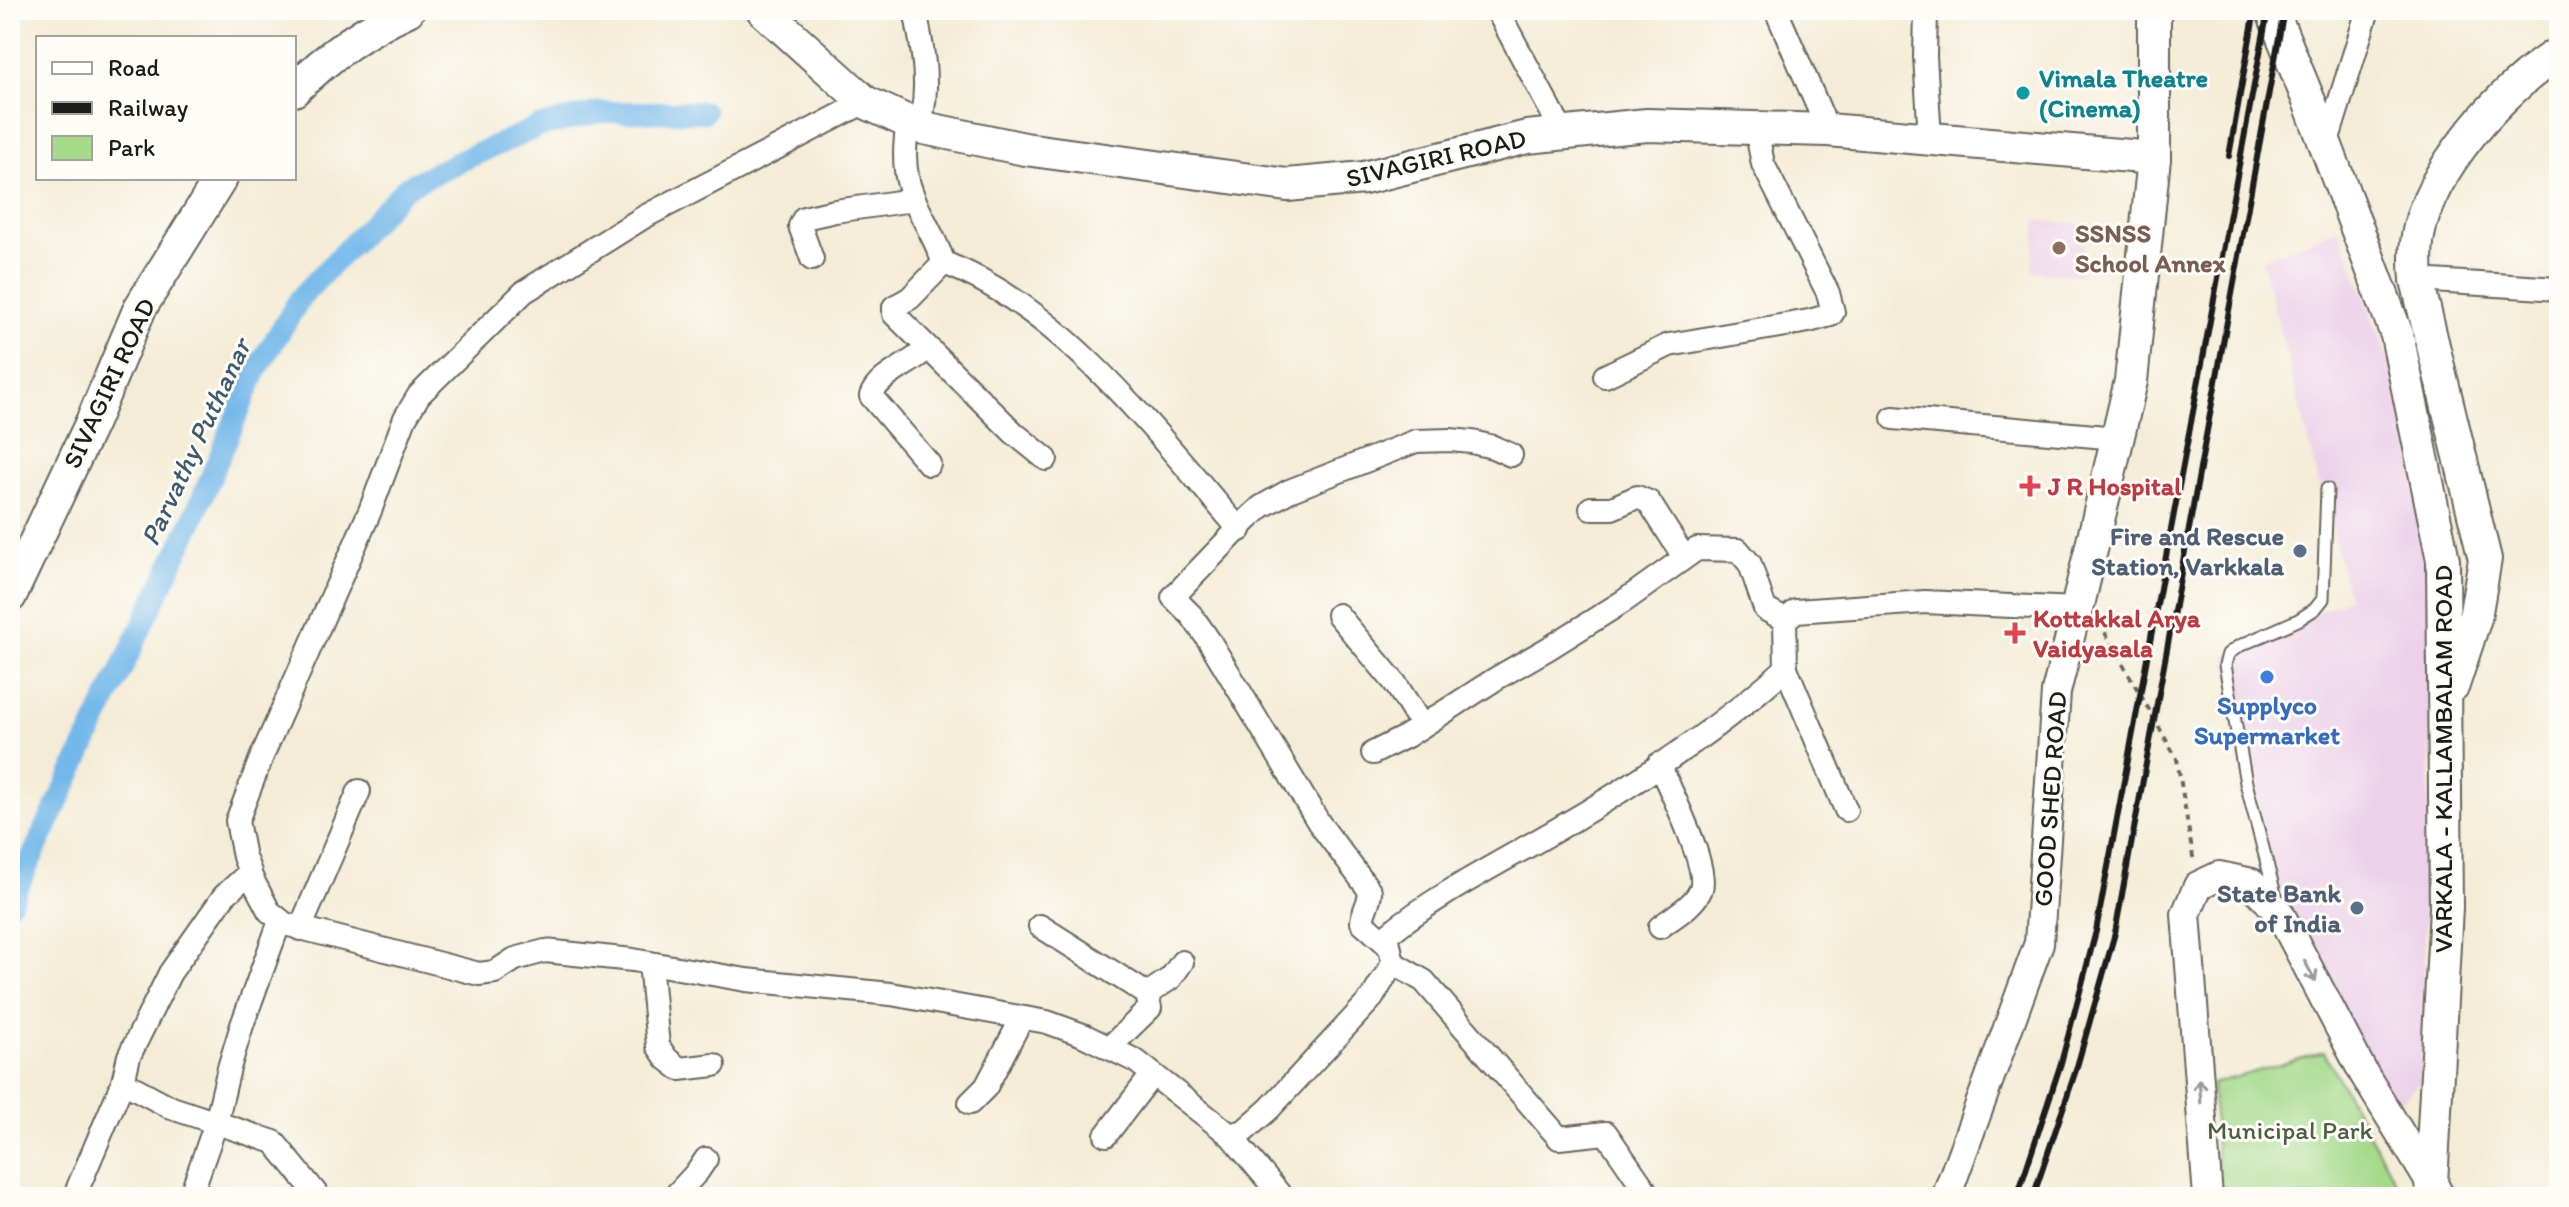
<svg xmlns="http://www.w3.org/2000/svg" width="2569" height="1207" font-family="Itim,sans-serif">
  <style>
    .built { fill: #edd1e9 }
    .green { fill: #a5da8b; stroke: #607b54; stroke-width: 2 }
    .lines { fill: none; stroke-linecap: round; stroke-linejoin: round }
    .canal { stroke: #73b8ea; stroke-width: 22 }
    .service-casing { stroke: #68655d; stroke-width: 15 }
    .minor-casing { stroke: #68655d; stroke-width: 26 }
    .tertiary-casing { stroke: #68655d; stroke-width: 32 }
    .secondary-casing { stroke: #68655d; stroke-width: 36 }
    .path { stroke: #68655d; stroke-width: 4; stroke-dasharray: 6 6; stroke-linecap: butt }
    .service { stroke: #fff; stroke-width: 11 }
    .minor { stroke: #fff; stroke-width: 22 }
    .tertiary { stroke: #fff; stroke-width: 28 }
    .secondary { stroke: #fff; stroke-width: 32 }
    .rail { stroke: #1c1c1c; stroke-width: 6 }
    .oneway { stroke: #999 }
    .culture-dot { fill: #0f9aa8; stroke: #fdfcf7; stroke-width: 3 }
    .education-dot { fill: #8d6e63; stroke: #fdfcf7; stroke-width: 3 }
    .health-dot { fill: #e0444e; stroke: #fdfcf7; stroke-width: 3 }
    .service-dot { fill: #5c6f8a; stroke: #fdfcf7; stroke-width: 3 }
    .shop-dot { fill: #3f7fe0; stroke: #fdfcf7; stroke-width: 3 }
    .labels { text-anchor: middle; stroke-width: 6; stroke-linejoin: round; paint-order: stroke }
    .culture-label { font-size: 26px; font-weight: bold; fill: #0d838f; stroke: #fdfcf7; text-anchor: start }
    .street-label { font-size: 26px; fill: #1c1c1c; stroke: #fdfcf7 }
    .education-label { font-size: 26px; font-weight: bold; fill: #785e54; stroke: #fdfcf7; text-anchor: start }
    .health-label { font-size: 26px; font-weight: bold; fill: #be3a42; stroke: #fdfcf7; text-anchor: start }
    .service-label { font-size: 26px; font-weight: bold; fill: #4e5e75; stroke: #fdfcf7; text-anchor: end }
    .shop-label { font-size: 26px; font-weight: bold; fill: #366cbe; stroke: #fdfcf7 }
    .park-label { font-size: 26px; fill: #4c5e43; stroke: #fdfcf7 }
    .water-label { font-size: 28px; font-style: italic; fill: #3f5a6e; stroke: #fdfcf7 }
  </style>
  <rect width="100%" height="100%" fill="#fdfcf7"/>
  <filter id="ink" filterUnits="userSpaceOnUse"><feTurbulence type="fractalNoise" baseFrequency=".0125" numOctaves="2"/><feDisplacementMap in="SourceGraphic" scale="16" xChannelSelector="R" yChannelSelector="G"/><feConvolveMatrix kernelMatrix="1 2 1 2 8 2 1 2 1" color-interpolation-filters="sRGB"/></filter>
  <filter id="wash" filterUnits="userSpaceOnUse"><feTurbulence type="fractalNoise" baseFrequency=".006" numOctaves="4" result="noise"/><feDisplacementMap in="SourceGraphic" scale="32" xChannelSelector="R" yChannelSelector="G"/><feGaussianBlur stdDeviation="1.8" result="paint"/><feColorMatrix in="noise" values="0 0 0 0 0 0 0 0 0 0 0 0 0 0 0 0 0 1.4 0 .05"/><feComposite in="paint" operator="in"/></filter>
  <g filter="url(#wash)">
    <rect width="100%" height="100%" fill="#f4ecd6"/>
    <!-- built -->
    <g class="built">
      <path d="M2037 220 2086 225 2081 276 2032 271Z"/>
      <path d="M2339 228 2389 362 2435 560 2421 1082 2403 1099 2384 1095 2306 955 2272 872 2238 704 2225 656 2349 598 2262 260Z"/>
    </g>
    <!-- green -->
    <path class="green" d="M2324 1052 2404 1197H2219L2212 1084Z"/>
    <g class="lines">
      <!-- canal -->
      <path class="canal" d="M10 903 191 524 256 371 301 297 406 187 458 162 538 127 600 112H704"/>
    </g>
  </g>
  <g filter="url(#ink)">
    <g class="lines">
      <!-- service casing -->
      <g class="service-casing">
        <path id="service" d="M2276 898 2246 783 2225 665 2228 654 2239 646 2298 620 2315 609 2323 599 2327 489"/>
      </g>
      <!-- minor casing -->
      <g class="minor-casing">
        <g id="minor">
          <path d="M915 10C923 50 931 88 919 127"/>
          <path d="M1497 10 1563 133"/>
          <path d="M1776 10 1828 130"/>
          <path d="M1926 10 1925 56 1930 139"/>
          <path d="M908 123C896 192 922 205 944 263 1062 307 1159 437 1240 530"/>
          <path d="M2326 145 2368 10"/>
          <path d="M812 259 800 226 804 218 835 211 913 200"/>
          <path d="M944 263 910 298 894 307V314L1014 433 1046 459"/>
          <path d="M2417 280 2559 289"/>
          <path d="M927 348C912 365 879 374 871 396L929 464"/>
          <path d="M1605 376 1669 345 1809 321 1831 315 1833 312 1828 293 1763 164 1756 128"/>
          <path d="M1893 418 2117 438"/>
          <path d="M1591 508H1612L1637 497 1649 502 1684 557"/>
          <path d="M1338 615 1395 683 1422 726"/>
          <path d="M1786 668 1846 810"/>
          <path d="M1373 753 1407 736 1497 678 1549 648 1624 601 1697 549 1738 550 1750 564 1765 609 1785 620"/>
          <path d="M1659 764C1669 788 1709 866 1701 889 1695 905 1673 917 1660 927"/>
          <path d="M249 873 269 911 285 924 479 974 495 972 515 959 545 951 633 960 746 980 891 994 1047 1022 1083 1035 1136 1061 1230 1135 1244 1131 1269 1109 1372 998 1393 963 1387 935C1439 893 1500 863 1558 829 1637 783 1718 730 1786 668L1785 620 1796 611 1925 602 2077 609"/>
          <path d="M1040 926 1147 994 1150 1008 1109 1048"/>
          <path d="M300 929 359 791"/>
          <path d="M1389 946 1362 922C1363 910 1370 903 1370 891L1319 823 1210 642 1192 616 1173 597 1247 520 1261 507 1289 491 1416 441 1450 440 1472 442 1493 447 1511 455"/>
          <path d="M650 963 658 1046 667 1059 680 1069 714 1065"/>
          <path d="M1393 963 1424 981 1559 1138 1606 1133 1650 1197"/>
          <path d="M1147 994 1171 978 1182 962"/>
          <path d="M123 1082 172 1108 274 1142 319 1197"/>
          <path d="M970 1103 986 1087 1022 1018"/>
          <path d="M1106 1135 1152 1075"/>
          <path d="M1230 1135 1282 1197"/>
          <path d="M74 1197 123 1082 129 1056 170 973 224 896 250 872 244 857 237 821 262 756 370 511 405 418 419 395 524 292 644 217 865 102"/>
          <path d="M190 1197 216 1123 229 1068 242 1025 280 921"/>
          <path d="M674 1197 698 1171 706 1159"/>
        </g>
      </g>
      <!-- tertiary casing -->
      <g class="tertiary-casing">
        <g id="tertiary">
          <path d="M1946 1197 2039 943 2056 692 2077 609"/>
          <path d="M2208 1197 2186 914 2198 886 2219 876 2252 883 2280 914 2364 1074 2431 1184"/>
        </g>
      </g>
      <!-- secondary casing -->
      <g class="secondary-casing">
        <g id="secondary">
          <path d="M763 10 865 102 919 127 1025 149 1287 185 1364 178 1527 137 1647 125 1828 130 2154 158"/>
          <path d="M2272 10 2311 106 2397 335 2443 560 2446 908 2431 1184 2438 1197"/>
          <path d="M294 90C326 58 366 29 408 10"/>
          <path d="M10 596 92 422 140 308 221 178"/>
          <path d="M2077 609 2131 381 2154 158V10"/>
          <path d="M2453 685 2475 618 2485 559 2417 280C2416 265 2415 251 2418 236 2429 170 2503 87 2559 53"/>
        </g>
      </g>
      <!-- path -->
      <path class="path" d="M2099 622 2177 759 2194 863"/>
      <!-- service -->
      <use href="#service" class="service"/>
      <!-- minor -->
      <use href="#minor" class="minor"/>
      <!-- tertiary -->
      <use href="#tertiary" class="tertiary"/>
      <!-- secondary -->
      <use href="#secondary" class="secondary"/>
      <!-- rail -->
      <g class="rail">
        <path d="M2229 156 2255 10"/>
        <path d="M2017 1197 2061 1063 2096 931 2268 10"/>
        <path d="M2033 1197 2076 1070 2115 933 2284 10"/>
      </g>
    </g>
    <!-- one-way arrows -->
    <defs><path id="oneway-shaft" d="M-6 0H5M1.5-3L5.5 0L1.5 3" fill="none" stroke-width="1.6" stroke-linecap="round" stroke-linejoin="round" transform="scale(2)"/></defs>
    <g class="oneway">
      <use href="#oneway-shaft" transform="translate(2310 971) rotate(62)"/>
      <use href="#oneway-shaft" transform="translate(2200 1091) rotate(-94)"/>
    </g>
  </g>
  <!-- markers -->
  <circle class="culture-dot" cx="2023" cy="93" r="8"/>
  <circle class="education-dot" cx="2059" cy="248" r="8"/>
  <g class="health-dot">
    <path d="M2026 474h8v8h8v8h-8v8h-8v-8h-8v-8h8z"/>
    <path d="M2011 621h8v8h8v8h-8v8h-8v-8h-8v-8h8z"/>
  </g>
  <g class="service-dot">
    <circle cx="2300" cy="551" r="8"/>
    <circle cx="2357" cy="908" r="8"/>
  </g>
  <circle class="shop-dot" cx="2267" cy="677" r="8"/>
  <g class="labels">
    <!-- culture labels -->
    <g class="culture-label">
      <text x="2039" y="87">Vimala Theatre<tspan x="2039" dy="30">(Cinema)</tspan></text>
    </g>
    <!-- street labels -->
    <g class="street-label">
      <text transform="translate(1436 158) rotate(-13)" y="9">SIVAGIRI ROAD</text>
      <text transform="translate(109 383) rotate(-65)" y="9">SIVAGIRI ROAD</text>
      <text transform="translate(2443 759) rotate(-90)" y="9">VARKALA - KALLAMBALAM ROAD</text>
      <text transform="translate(2050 799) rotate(-86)" y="9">GOOD SHED ROAD</text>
    </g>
    <!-- education labels -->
    <g class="education-label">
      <text x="2075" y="242">SSNSS<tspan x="2075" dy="30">School Annex</tspan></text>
    </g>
    <!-- health labels -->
    <g class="health-label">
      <text x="2048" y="495">J R Hospital</text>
      <text x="2033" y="627">Kottakkal Arya<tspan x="2033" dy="30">Vaidyasala</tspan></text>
    </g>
    <!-- service labels -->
    <g class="service-label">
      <text x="2284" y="545">Fire and Rescue<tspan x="2284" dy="30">Station, Varkkala</tspan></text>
      <text x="2341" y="902">State Bank<tspan x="2341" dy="30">of India</tspan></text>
    </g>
    <!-- shop labels -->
    <g class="shop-label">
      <text x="2267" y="714">Supplyco<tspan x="2267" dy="30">Supermarket</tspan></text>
    </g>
    <!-- park labels -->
    <g class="park-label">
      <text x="2290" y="1139">Municipal Park</text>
    </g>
    <!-- water labels -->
    <g class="water-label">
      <text transform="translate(195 442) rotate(-65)" y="10">Parvathy Puthanar</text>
    </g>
  </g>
  <!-- margin -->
  <rect width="2569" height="1207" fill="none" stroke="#fdfcf7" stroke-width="40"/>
  <!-- legend -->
  <rect x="36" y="36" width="260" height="144" fill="#fdfcf7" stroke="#a3a29f" stroke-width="2"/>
  <rect x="52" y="62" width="40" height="12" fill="#ffffff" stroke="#a3a29f" stroke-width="2"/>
  <text x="108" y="76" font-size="24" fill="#1c1c1c">Road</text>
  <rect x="52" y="102" width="40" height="12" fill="#1c1c1c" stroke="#a3a29f" stroke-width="2"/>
  <text x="108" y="116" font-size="24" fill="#1c1c1c">Railway</text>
  <rect x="52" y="136" width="40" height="24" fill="#a5da8b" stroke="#a3a29f" stroke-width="2"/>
  <text x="108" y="156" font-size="24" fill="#1c1c1c">Park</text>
</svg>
